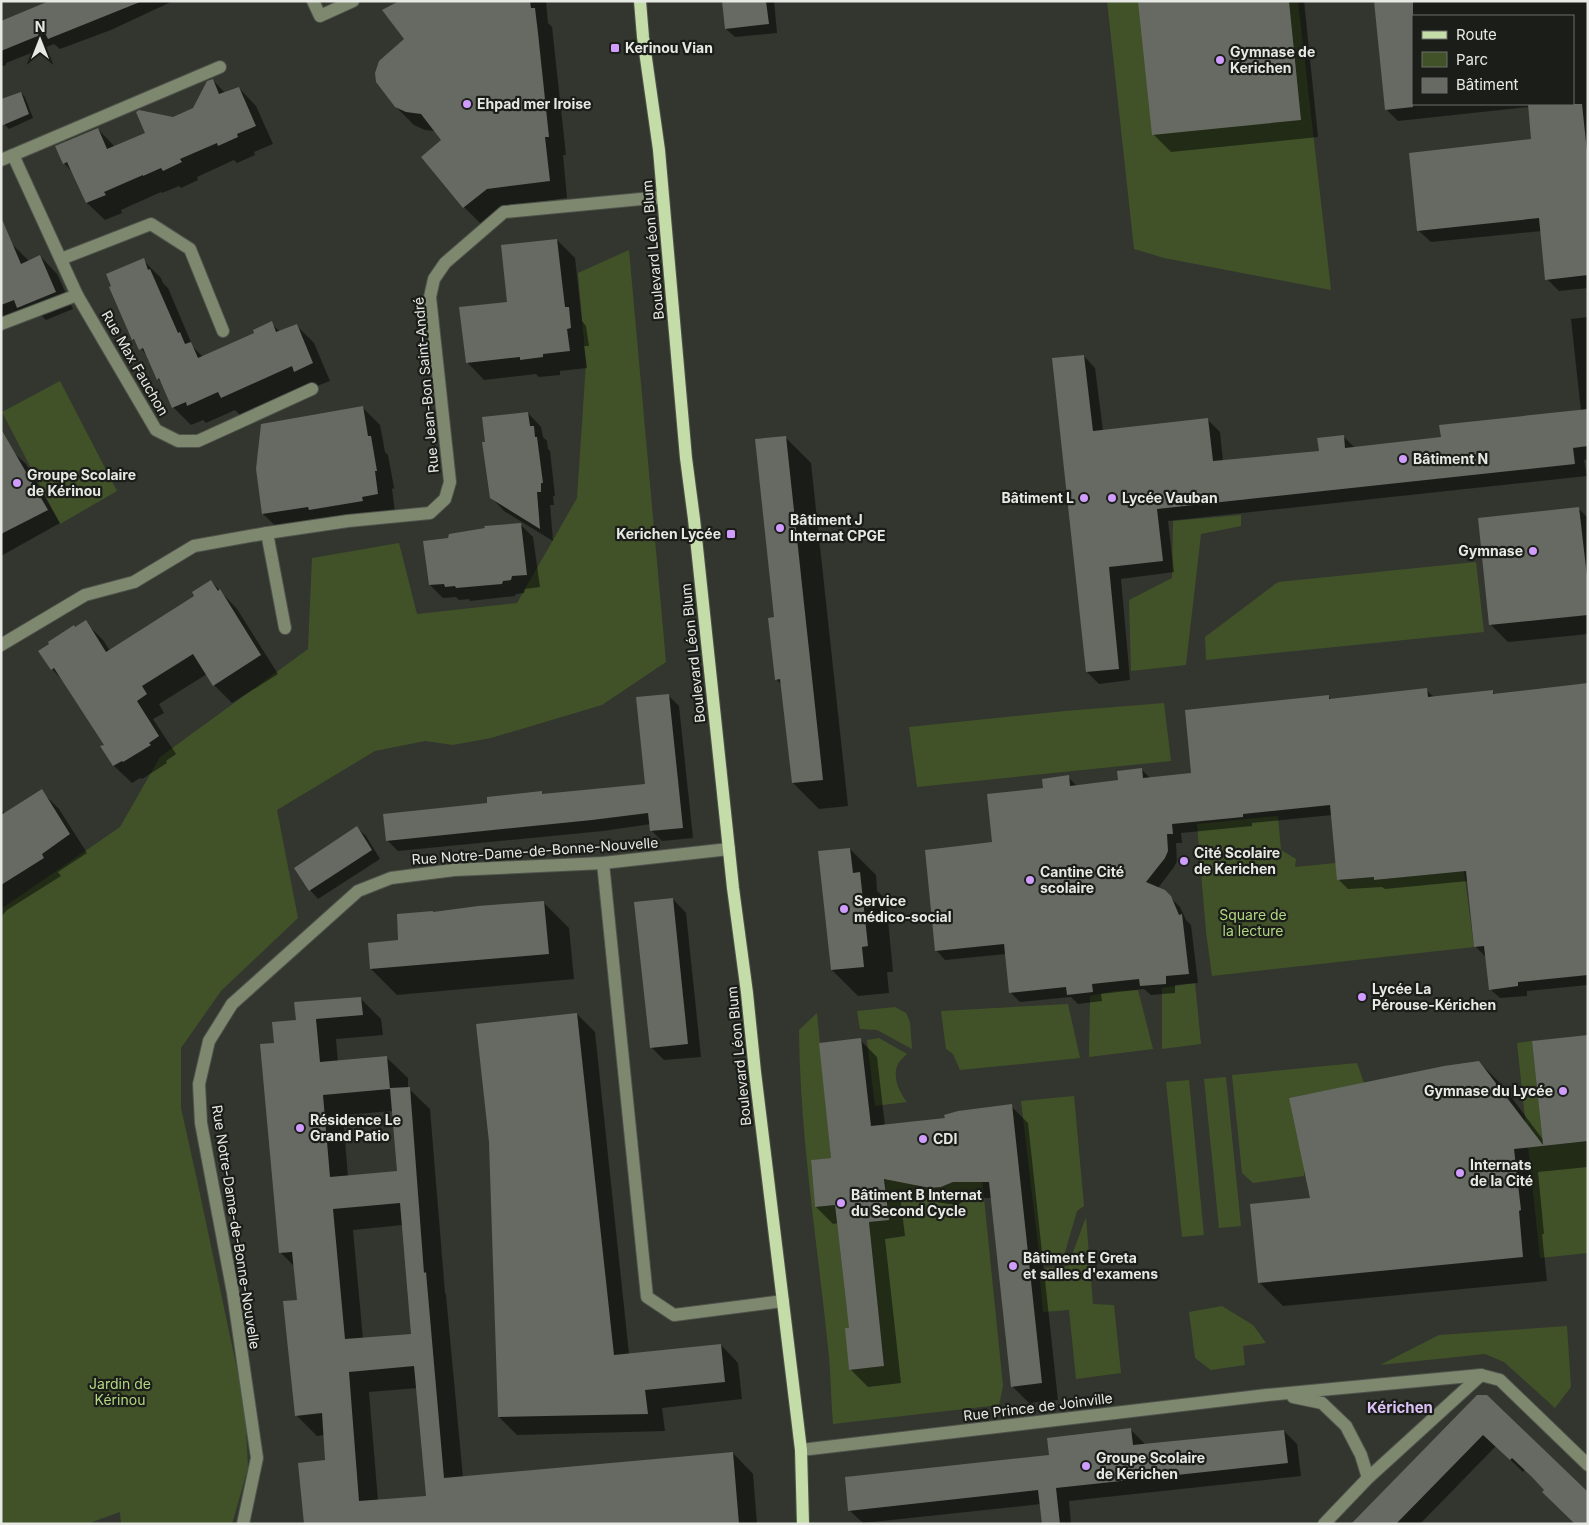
<svg xmlns="http://www.w3.org/2000/svg" width="1589" height="1525" font-family="Inter,sans-serif">
  <style>
    .green { fill: #415229 }
    .shadow { fill: #0007; fill-rule: evenodd }
    .building { fill: #666a62; fill-rule: evenodd }
    .lines { fill: none; stroke-linecap: round; stroke-linejoin: round }
    .minor-casing { stroke: #4f534b; stroke-width: 14 }
    .major-casing { stroke: #4f534b; stroke-width: 14 }
    .minor { stroke: #7d886f; stroke-width: 12 }
    .major { stroke: #c4dca7; stroke-width: 12 }
    .poi-dot { fill: #d09dfe; stroke: #1b1d19; stroke-width: 2 }
    .labels { text-anchor: middle; stroke-width: 4.5; stroke-linejoin: round; paint-order: stroke }
    .poi-label { font-size: 14px; font-weight: bold; fill: #e7e9e4; stroke: #1b1d19; text-anchor: start }
    .street-label { font-size: 14px; fill: #e7e9e4; stroke: #1b1d19 }
    .park-label { font-size: 14px; fill: #b3d783; stroke: #1b1d19 }
    .neighbourhood-label { font-size: 15px; font-weight: bold; fill: #dcc1f7; stroke: #1b1d19 }
  </style>
  <rect width="100%" height="100%" fill="#32362e"/>
  <!-- green -->
  <g class="green">
    <path d="M1107 1H1298L1331 290 1164 258 1134 249Z"/>
    <path d="M629 250 666 662 602 705 491 738 453 745 425 741 375 751 277 810 298 918 221 991 181 1048V1108L197 1180 245 1407 248 1468 232 1524H121L120 1512 87 1524H1V909L120 827 160 757 308 649 312 558 399 543 417 614 517 603 577 498 586 363 578 273Z"/>
    <path d="M60 381 117 491 60 524 2 412Z"/>
    <path d="M1241 515V526L1201 534 1186 665 1131 671 1129 600 1172 578 1173 521Z"/>
    <path d="M1476 562 1484 632 1206 660 1205 637 1278 582Z"/>
    <path d="M1164 703 1171 761 917 787 909 727 1065 711Z"/>
    <path d="M1278 816 1281 850 1296 859 1295 867 1336 863 1338 880 1374 877 1375 880 1464 871 1474 947 1212 976 1206 932 1197 824Z"/>
    <path d="M1195 983 1201 1044 1162 1049V988Z"/>
    <path d="M1138 990 1153 1049 1089 1057 1090 996 1114 991Z"/>
    <path d="M1068 1004 1080 1058 960 1070 953 1054 946 1049 941 1011Z"/>
    <path d="M895 1007 906 1013 910 1022 912 1049 877 1030 860 1029 857 1011Z"/>
    <path d="M817 1013 831 1158 811 1160 815 1207 835 1205 847 1310 854 1327 846 1328 849 1370 884 1366 869 1222 889 1219 883 1159 915 1178 916 1186C923 1187 929 1188 936 1188 956 1187 967 1163 979 1149L1003 1386 999 1405 833 1424C831 1402 831 1379 829 1356 818 1247 800 1139 799 1030Z"/>
    <path d="M879 1038 907 1054C904 1057 900 1060 898 1064 892 1076 899 1092 907 1102L875 1106 867 1040Z"/>
    <path d="M1532 1041 1543 1146 1588 1141V1253L1540 1258 1517 1043Z"/>
    <path d="M1357 1063 1364 1083 1289 1098 1304 1167V1176L1253 1183 1242 1173 1232 1075Z"/>
    <path d="M1226 1077 1241 1226 1219 1228 1204 1079Z"/>
    <path d="M1189 1080 1204 1235 1182 1237 1166 1082Z"/>
    <path d="M1074 1096 1084 1206 1077 1211 1063 1259 1040 1262 1021 1101Z"/>
    <path d="M1086 1217 1093 1304 1114 1305 1121 1373 1076 1379 1069 1310 1043 1312 1039 1269 1068 1266Z"/>
    <path d="M1222 1306 1253 1325 1266 1343 1243 1346 1245 1365 1211 1370 1195 1358 1189 1312Z"/>
    <path d="M1567 1326 1571 1387 1555 1408 1504 1362 1485 1354 1380 1365 1439 1335Z"/>
  </g>
  <!-- shadow -->
  <g class="shadow">
    <path d="M52 1H173L111 30 60 49 54 44 6 63V65L1 67V22Z"/>
    <path d="M402 1H546L548 23 552 27 566 155H563L567 198 505 206 482 225 464 207 423 157 442 140 435 131 425 130 414 125 396 107 406 39Z"/>
    <path d="M723 1H774L777 33 735 37 726 29Z"/>
    <path d="M1140 1H1304L1318 137 1171 152 1153 134Z"/>
    <path d="M1376 1H1588V288L1559 291 1547 279 1542 231 1431 242 1419 231 1533 140 1529 107 1398 121 1386 109ZM1413 16H1573V104H1413Z"/>
    <path d="M213 80 225 93 239 88 256 106 273 144 254 152 255 155 237 163 234 160 197 177 198 180 181 188 179 186 162 193 161 192 121 210 122 213 105 220 87 203 74 174 64 163 98 129 115 147 146 134 173 118 194 109Z"/>
    <path d="M21 93 25 97 33 118 9 129 5 125 1 116Z"/>
    <path d="M557 240 575 258 582 321 586 326 589 346H584L587 368 560 371V375L539 377 536 374 484 380 467 362 509 303Z"/>
    <path d="M13 245 29 261 40 256 57 274 73 309 46 320 34 308 1 321V250Z"/>
    <path d="M143 260 161 278 163 283 168 288 193 347 203 357 256 334 271 323 280 332 296 325 314 343 330 381 240 415 235 410 206 423 203 420 191 425 173 407 163 384 158 379 148 357 133 339Z"/>
    <path d="M1588 317V459L1584 460 1587 476 1168 521 1174 572 1121 579 1130 680 1099 684 1087 672 1084 356 1095 368 1103 431 1208 420 1220 432 1223 461 1320 452 1343 436 1355 448 1442 439 1581 411 1571 319Z"/>
    <path d="M362 407 380 425 385 452 388 455 394 488 392 489 395 512 281 531 263 514Z"/>
    <path d="M528 413 541 427 543 437 547 441 548 449 550 451 555 496H553L554 505H550L553 541 504 511 491 497 486 443Z"/>
    <path d="M785 437 811 463 848 806 819 809 793 783 782 685 776 679V618Z"/>
    <path d="M1 448 12 451 26 464 60 523 1 556Z"/>
    <path d="M1579 509 1588 518V634L1508 642 1490 624Z"/>
    <path d="M520 524 533 537 540 587 525 589 524 593 516 594 515 596 470 601 469 599 459 600 456 597 443 598 430 585 449 539Z"/>
    <path d="M211 581 237 609 278 674 232 703 214 685 207 674 159 704 164 713 153 719 176 754 166 761 167 763 142 779 140 778 132 783 114 766 102 747 105 745 65 683 52 669 75 628 85 622 103 640 110 651 196 596Z"/>
    <path d="M1588 686V985L1527 991V996L1500 998 1490 989 1486 956H1485L1475 946 1468 881 1385 889 1382 887 1348 889 1339 880 1332 815 1252 823V826L1181 833 1182 843H1176L1177 861 1174 867 1158 888 1164 891 1180 907 1186 920 1191 925 1198 983 1175 985V993L1151 995 1144 989 1101 994 1102 1001 1078 1004 1071 997 1020 1002 1010 992 1006 954 945 960 936 950 994 843 1045 789 1068 777 1077 786 1119 781 1142 770 1150 778 1193 774 1328 696 1332 700 1426 690 1435 698 1492 692 1496 695Z"/>
    <path d="M668 695 679 706 693 838 662 841 652 831 651 824 603 831 398 851 387 840 488 804 541 793 543 795 647 785Z"/>
    <path d="M41 791 59 809 87 853 58 872 61 876 7 910 1 917V813L3 811 5 814Z"/>
    <path d="M357 828 366 836 380 859 318 899 310 890Z"/>
    <path d="M850 849 876 875 877 891 886 899 893 972H887L889 993 858 996 832 970Z"/>
    <path d="M673 899 686 913 701 1057 664 1060 651 1047Z"/>
    <path d="M543 902 569 928 574 979 397 995 371 969 400 941 434 913Z"/>
    <path d="M360 998 381 1019 383 1035 336 1039 338 1062 387 1058 408 1078V1088L430 1109 445 1293 446 1295 463 1478 733 1453 753 1474 757 1524H305L326 1462 325 1435 317 1436 296 1415 298 1301 295 1267 280 1252 275 1044 297 1021ZM393 1111 399 1172 348 1177 343 1115ZM403 1225 413 1335 363 1339 353 1230ZM417 1388 427 1497 378 1501 369 1392Z"/>
    <path d="M577 1014 595 1032 629 1354 721 1345 738 1363 742 1399 662 1408 665 1431 517 1435 499 1417Z"/>
    <path d="M1588 1036V1167L1538 1172 1544 1234H1542L1547 1281 1283 1306 1259 1282 1311 1200 1479 1062 1503 1086 1544 1141Z"/>
    <path d="M860 1040 877 1057 885 1126 946 1119 1011 1106 1028 1123 1058 1400 1029 1403 1012 1386 992 1198H970L959 1204H948L900 1195 905 1236 885 1239 901 1383 868 1387 851 1370V1329L838 1223 833 1224 816 1207 832 1159Z"/>
    <path d="M1478 1396 1546 1490 1525 1469 1523 1472 1496 1446 1420 1524H1354Z"/>
    <path d="M1131 1430 1144 1443 1145 1446 1284 1431 1297 1444 1301 1476 1069 1501 1071 1524H1043L1041 1504 863 1523 849 1510 1050 1456Z"/>
  </g>
  <!-- building -->
  <g class="building">
    <path d="M49 1H139L140 2 48 39 45 33 1 51V21Z"/>
    <path d="M399 1H530L531 8H535L538 33 549 137H545L550 181 487 189 463 208 421 157 441 140 421 114 406 112 395 107 376 82 375 73 379 61 404 39 382 10Z"/>
    <path d="M722 1H766L769 24 725 29Z"/>
    <path d="M1138 1H1289L1301 120 1152 135Z"/>
    <path d="M1374 1H1413V107L1385 110Z"/>
    <path d="M213 79 219 94 239 87 256 126 237 134 238 137 218 146 217 143 180 159 182 162 163 171 161 168 143 176V175L104 192 106 195 86 203 67 162 63 164 55 146 98 128 107 149 145 133 136 112 139 110 173 117 193 108 207 81Z"/>
    <path d="M21 92 29 114 1 126V99Z"/>
    <path d="M1528 104H1582L1588 161V275L1545 280 1539 218 1417 231 1409 153 1531 139Z"/>
    <path d="M1 217 21 264 40 255 56 292 17 308 14 300 1 305Z"/>
    <path d="M557 239 565 307H569L571 328 567 329 570 351 543 354V357L520 360V357L466 363 459 307 507 302 501 245Z"/>
    <path d="M144 258 148 270 150 269 178 333 180 332 185 344 191 342 198 358 254 333 253 330 272 321 276 332 297 324 313 363 294 372 292 366 221 398 218 392 187 406 186 402 172 408 159 378 157 380 143 348 139 350 134 339 132 340 109 287 111 286 106 274Z"/>
    <path d="M1084 355 1093 431 1208 418 1213 461 1319 451 1317 438 1344 435 1345 448 1441 437 1439 425 1588 409V446L1573 448 1575 464 1157 509 1163 561 1109 567 1119 669 1086 672 1052 358Z"/>
    <path d="M363 406 368 436H371L377 471H375L378 494 362 497 363 501 309 510 308 507 262 514 256 469 261 424Z"/>
    <path d="M528 412 530 426H534L535 437H537L543 483H541V492H537L540 529 490 498 482 442H485L482 417Z"/>
    <path d="M1 429 48 510 1 534Z"/>
    <path d="M786 436 823 780 792 783 780 679 775 680 768 618 774 617 755 439Z"/>
    <path d="M1579 507 1588 585V615L1489 625 1478 518Z"/>
    <path d="M521 523 527 575 512 576 511 580 503 581 502 584 456 588 455 586 445 587 444 584 429 585 423 541 448 538 449 534 485 528 484 526Z"/>
    <path d="M211 580 218 591 220 589 261 655 213 686 193 654 142 686 147 694 137 701 159 736 149 743 151 745 123 762 122 761 113 766 100 746 104 745 54 668 51 670 38 651 49 644 48 642 74 625 75 627 86 620 106 652 194 596 192 592Z"/>
    <path d="M1588 683V975L1518 982V986L1489 990 1484 946 1474 947 1466 871 1374 880V877L1337 880 1330 805 1243 814V817L1172 824 1173 834H1167L1168 851 1165 858 1146 882 1165 890 1171 896 1179 915 1182 914 1189 974 1166 976V984L1140 986 1139 979 1092 984 1093 992 1067 995 1066 987 1009 993 1004 944 935 951 925 850 992 842 987 794 1043 788 1042 779 1069 775 1070 786 1118 780 1117 771 1142 768 1143 778 1191 773 1185 710 1329 695V699L1427 688 1428 697 1493 690V694Z"/>
    <path d="M669 694 683 828 650 831 648 813 592 820 386 841 383 814 487 803V797L542 791V794L645 784 636 697Z"/>
    <path d="M42 789 70 834 42 854 44 858 1 885V815Z"/>
    <path d="M357 826 372 850 309 891 294 868Z"/>
    <path d="M850 848 853 873 860 872 868 946 862 947 864 967 831 970 818 851Z"/>
    <path d="M673 898 688 1044 650 1048 634 902Z"/>
    <path d="M544 901 549 954 370 969 368 943 398 940 397 914 433 911V912L478 906Z"/>
    <path d="M361 997 363 1015 316 1019 320 1062 387 1056 390 1089 323 1095 330 1177 397 1171 390 1088 410 1087 424 1273 426 1272 444 1478 733 1452 739 1524H304L298 1463 325 1460 322 1413 295 1416 283 1301 297 1300 292 1252 279 1253 260 1044 274 1043 272 1022 296 1020 294 1002ZM400 1203 411 1334 345 1339 333 1209ZM414 1366 426 1496 359 1501 349 1372Z"/>
    <path d="M577 1013 614 1355 721 1344 725 1382 645 1390 648 1414 498 1417 489 1142 476 1024Z"/>
    <path d="M1588 1035V1141L1514 1149 1521 1210 1519 1211 1523 1257 1258 1283 1250 1204 1310 1198 1289 1098 1444 1066 1479 1061 1543 1145 1532 1041Z"/>
    <path d="M861 1038 871 1126 945 1118 944 1115 958 1111 1012 1104 1042 1383 1011 1387 989 1182H953L941 1187 930 1188 884 1179 889 1220 869 1222 884 1366 849 1370 845 1328H849L835 1205 815 1207 811 1160 831 1158 819 1043Z"/>
    <path d="M1477 1395H1487L1588 1492V1524H1575L1542 1492 1544 1490 1532 1477 1512 1458 1510 1460 1483 1435 1396 1524H1351Z"/>
    <path d="M1131 1428 1133 1445 1284 1430 1288 1463 1056 1488 1060 1524H1042L1038 1490 848 1511 845 1477 1049 1455 1047 1438Z"/>
  </g>
  <g class="lines">
    <!-- minor casing -->
    <g class="minor-casing">
      <g id="minor">
        <path d="M313 1 320 16 353 1"/>
        <path d="M13 155 220 67"/>
        <path d="M1 160 13 155 77 295 1 324"/>
        <path d="M61 259 151 224 190 249 223 331"/>
        <path d="M77 295 156 430 178 441H198L312 389"/>
        <path d="M267 533 285 628"/>
        <path d="M1 645 85 595 134 582 194 546 267 533 348 521 430 513 445 499 450 482 430 297 434 279 445 263 504 212 662 197"/>
        <path d="M603 863 647 1297 674 1315 783 1301"/>
        <path d="M1293 1397 1322 1403 1346 1426 1361 1455 1368 1478"/>
        <path d="M801 1450 1267 1395 1481 1375 1500 1380 1588 1465"/>
        <path d="M243 1524 257 1458 233 1293 201 1123 199 1084 209 1041 232 1004 358 891 391 878 454 870 603 863 729 849"/>
        <path d="M1324 1524 1368 1478 1481 1375"/>
      </g>
    </g>
    <!-- major casing -->
    <g class="major-casing">
      <path id="major" d="M640 1 643 37 659 150 686 458 694 519 733 888 747 993 755 1072 801 1450 803 1524"/>
    </g>
    <!-- minor -->
    <use href="#minor" class="minor"/>
    <!-- major -->
    <use href="#major" class="major"/>
  </g>
  <!-- markers -->
  <g class="poi-dot">
    <rect x="610" y="43" width="10" height="10" rx="2.5"/>
    <circle cx="1220" cy="60" r="5"/>
    <circle cx="467" cy="104" r="5"/>
    <circle cx="1403" cy="459" r="5"/>
    <circle cx="17" cy="483" r="5"/>
    <circle cx="1084" cy="498" r="5"/>
    <circle cx="1112" cy="498" r="5"/>
    <circle cx="780" cy="528" r="5"/>
    <rect x="726" y="529" width="10" height="10" rx="2.5"/>
    <circle cx="1533" cy="551" r="5"/>
    <circle cx="1184" cy="861" r="5"/>
    <circle cx="1030" cy="880" r="5"/>
    <circle cx="844" cy="909" r="5"/>
    <circle cx="1362" cy="997" r="5"/>
    <circle cx="1563" cy="1091" r="5"/>
    <circle cx="300" cy="1128" r="5"/>
    <circle cx="923" cy="1139" r="5"/>
    <circle cx="1460" cy="1173" r="5"/>
    <circle cx="841" cy="1203" r="5"/>
    <circle cx="1013" cy="1266" r="5"/>
    <circle cx="1086" cy="1466" r="5"/>
  </g>
  <g class="labels">
    <!-- poi labels -->
    <g class="poi-label">
      <text x="625" y="53">Kerinou Vian</text>
      <text x="1230" y="57">Gymnase de<tspan x="1230" dy="16">Kerichen</tspan></text>
      <text x="477" y="109">Ehpad mer Iroise</text>
      <text x="1413" y="464">Bâtiment N</text>
      <text x="27" y="480">Groupe Scolaire<tspan x="27" dy="16">de Kérinou</tspan></text>
      <text x="1074" y="503" text-anchor="end">Bâtiment L</text>
      <text x="1122" y="503">Lycée Vauban</text>
      <text x="790" y="525">Bâtiment J<tspan x="790" dy="16">Internat CPGE</tspan></text>
      <text x="721" y="539" text-anchor="end">Kerichen Lycée</text>
      <text x="1523" y="556" text-anchor="end">Gymnase</text>
      <text x="1194" y="858">Cité Scolaire<tspan x="1194" dy="16">de Kerichen</tspan></text>
      <text x="1040" y="877">Cantine Cité<tspan x="1040" dy="16">scolaire</tspan></text>
      <text x="854" y="906">Service<tspan x="854" dy="16">médico-social</tspan></text>
      <text x="1372" y="994">Lycée La<tspan x="1372" dy="16">Pérouse-Kérichen</tspan></text>
      <text x="1553" y="1096" text-anchor="end">Gymnase du Lycée</text>
      <text x="310" y="1125">Résidence Le<tspan x="310" dy="16">Grand Patio</tspan></text>
      <text x="933" y="1144">CDI</text>
      <text x="1470" y="1170">Internats<tspan x="1470" dy="16">de la Cité</tspan></text>
      <text x="851" y="1200">Bâtiment B Internat<tspan x="851" dy="16">du Second Cycle</tspan></text>
      <text x="1023" y="1263">Bâtiment E Greta<tspan x="1023" dy="16">et salles d'examens</tspan></text>
      <text x="1096" y="1463">Groupe Scolaire<tspan x="1096" dy="16">de Kerichen</tspan></text>
    </g>
    <!-- street labels -->
    <g class="street-label">
      <text transform="translate(653 250) rotate(-95)" y="5">Boulevard Léon Blum</text>
      <text transform="translate(135 363) rotate(60)" y="5">Rue Max Fauchon</text>
      <text transform="translate(426 385) rotate(-95)" y="5">Rue Jean-Bon Saint-André</text>
      <text transform="translate(693 653) rotate(-96)" y="5">Boulevard Léon Blum</text>
      <text transform="translate(535 851) rotate(-4)" y="5">Rue Notre-Dame-de-Bonne-Nouvelle</text>
      <text transform="translate(739 1056) rotate(-96)" y="5">Boulevard Léon Blum</text>
      <text transform="translate(236 1227) rotate(81)" y="5">Rue Notre-Dame-de-Bonne-Nouvelle</text>
      <text transform="translate(1038 1407) rotate(-7)" y="5">Rue Prince de Joinville</text>
    </g>
    <!-- park labels -->
    <g class="park-label">
      <text x="1253" y="920">Square de<tspan x="1253" dy="16">la lecture</tspan></text>
      <text x="120" y="1389">Jardin de<tspan x="120" dy="16">Kérinou</tspan></text>
    </g>
    <!-- neighbourhood labels -->
    <g class="neighbourhood-label">
      <text x="1400" y="1413">Kérichen</text>
    </g>
  </g>
  <!-- border -->
  <rect width="1589" height="1525" fill="none" stroke="#e7e9e4" stroke-width="5"/>
  <!-- legend -->
  <rect x="1412" y="15" width="162" height="90" fill="#1b1d19" stroke="#6d6f6a"/>
  <rect x="1422" y="31" width="25" height="8" fill="#c4dca7" stroke="#6d6f6a"/>
  <text x="1456" y="40" font-size="15" fill="#e7e9e4">Route</text>
  <rect x="1422" y="52" width="25" height="15" fill="#415229" stroke="#6d6f6a"/>
  <text x="1456" y="65" font-size="15" fill="#e7e9e4">Parc</text>
  <rect x="1422" y="78" width="25" height="15" fill="#666a62" stroke="#6d6f6a"/>
  <text x="1456" y="90" font-size="15" fill="#e7e9e4">Bâtiment</text>
  <!-- north arrow -->
  <g transform="translate(40 40)" stroke="#1b1d19" stroke-width="4" paint-order="stroke">
  <path d="M0-4L9 19L0 12L-9 19Z" fill="#e7e9e4"/>
  <text y="-8" font-size="14" font-weight="bold" text-anchor="middle" fill="#e7e9e4">N</text>
  </g>
</svg>
